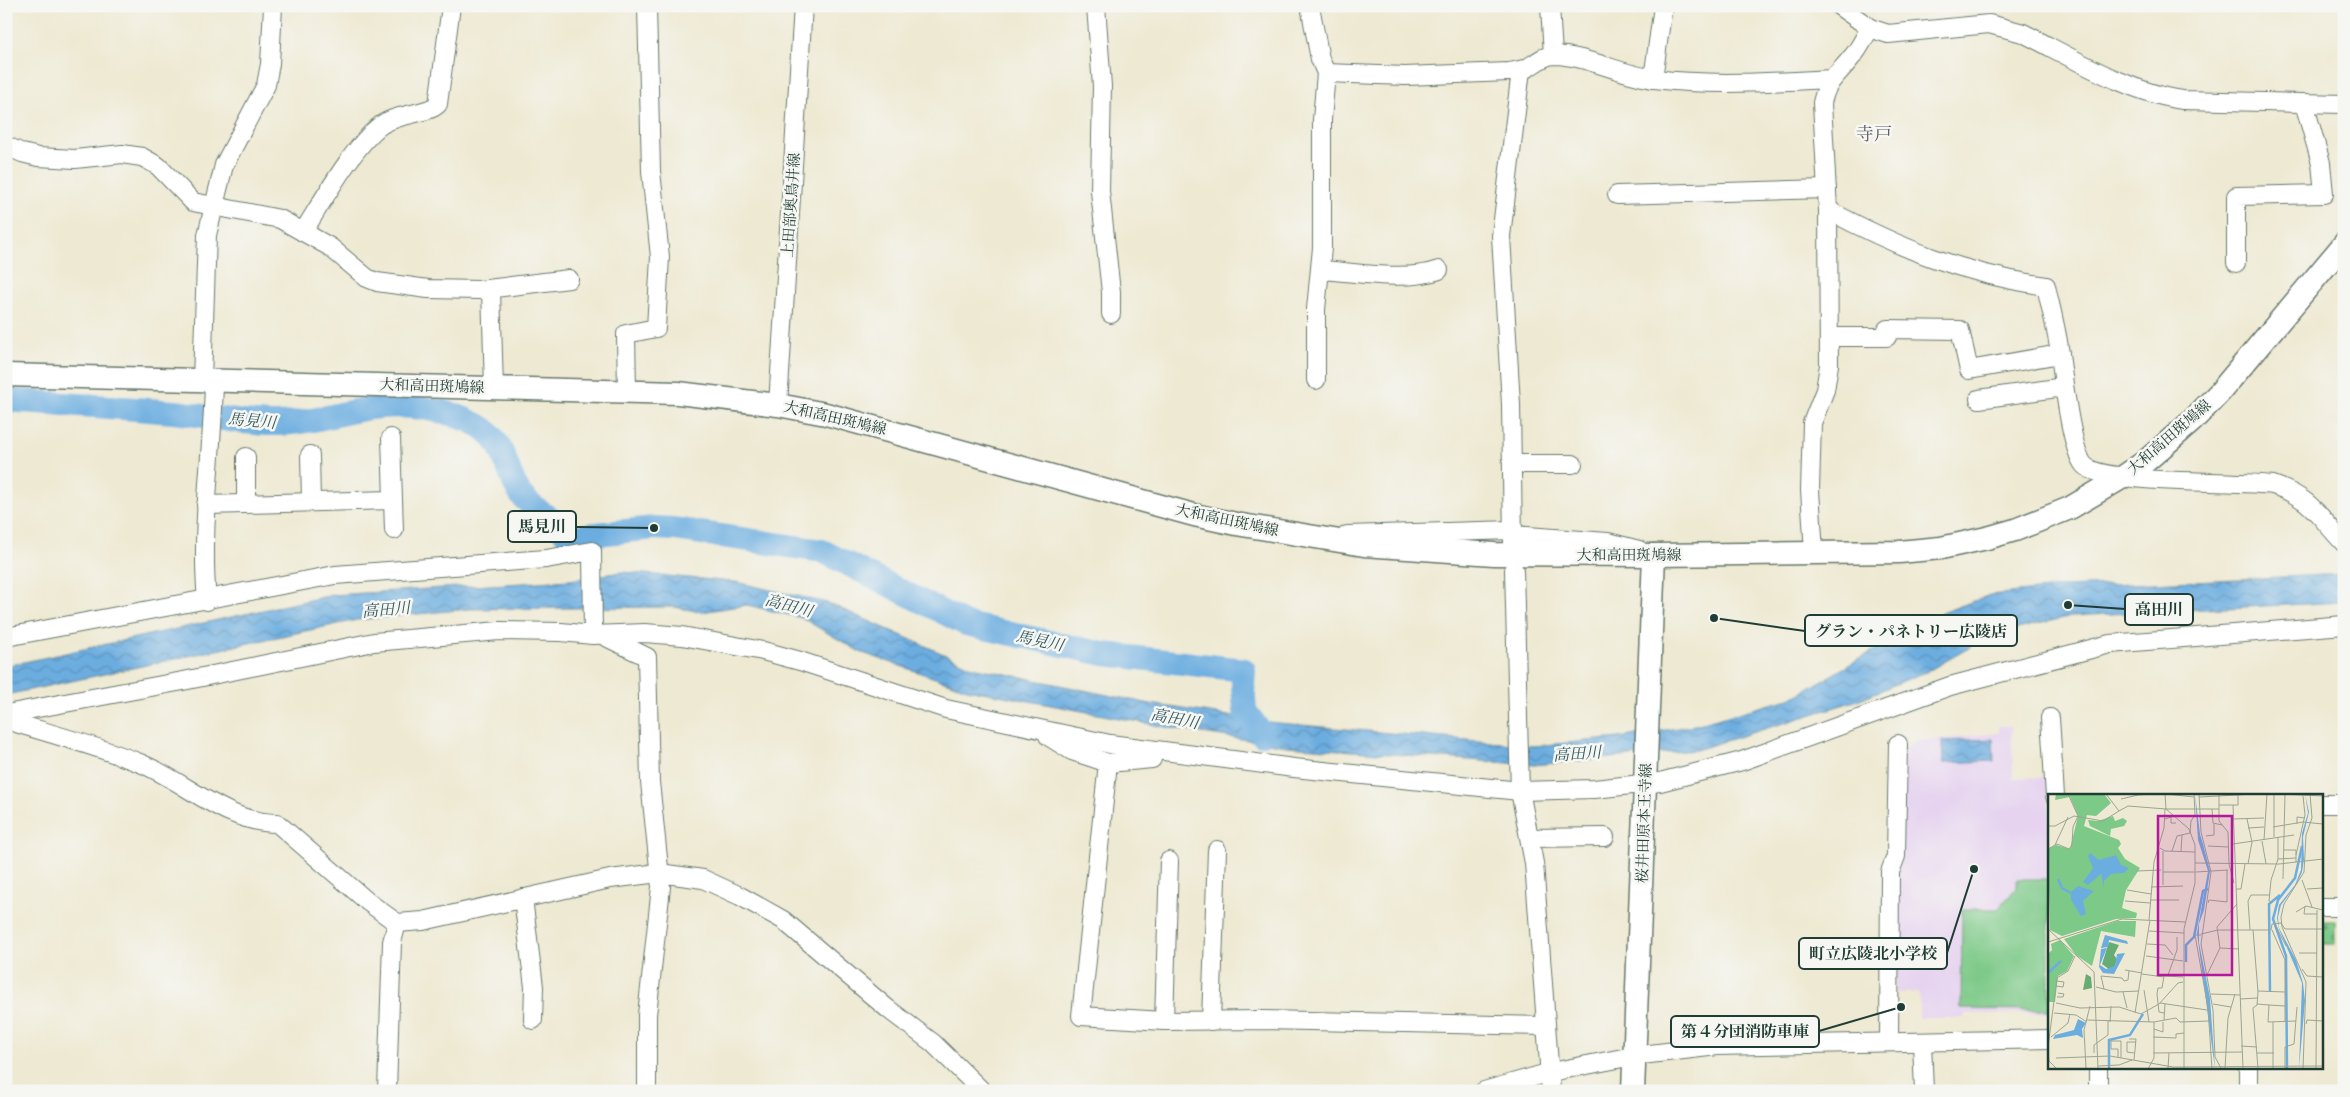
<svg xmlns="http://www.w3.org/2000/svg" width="2350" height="1097" font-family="Cardo,'Noto Serif JP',serif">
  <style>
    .built { fill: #e6d3f0 }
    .cemetery { fill: url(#cemetery-stones); stroke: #4e835e }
    .pitch { fill: #7dc988; stroke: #4e835e }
    .water { fill: url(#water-waves); stroke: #46758a }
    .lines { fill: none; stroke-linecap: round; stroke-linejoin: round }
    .river { stroke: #6cade0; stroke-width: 24 }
    .minor-casing { stroke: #67796b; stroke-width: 20 }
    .major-casing { stroke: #67796b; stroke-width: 25 }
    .minor { stroke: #fff; stroke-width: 18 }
    .major { stroke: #fff; stroke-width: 22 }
    .labels { text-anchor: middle; stroke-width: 5; stroke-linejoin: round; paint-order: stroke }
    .street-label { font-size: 15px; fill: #1f3d34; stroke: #f6f6f2 }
    .water-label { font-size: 16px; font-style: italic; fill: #32595f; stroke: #f6f6f2 }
    .quarter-label { font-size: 18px; fill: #605c65; stroke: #f6f6f2 }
    .inset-river { fill: none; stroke: #6cade0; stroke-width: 2.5 }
    .inset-road { fill: none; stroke: #9ba493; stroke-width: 1 }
    .view { fill: #b5179e; fill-opacity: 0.15; stroke: #b5179e; stroke-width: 2.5 }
    .inset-edge { fill: none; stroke: #1f3d34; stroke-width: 2.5 }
    .leader { fill: none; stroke: #1f3d34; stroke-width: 2 }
    .callout-dot { fill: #1f3d34; stroke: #f6f6f2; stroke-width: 2 }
    .callout { fill: #f6f6f2; stroke: #1f3d34; stroke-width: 2 }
    .callout-label { font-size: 16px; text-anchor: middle; font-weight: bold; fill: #1f3d34 }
  </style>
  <defs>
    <pattern id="cemetery-stones" width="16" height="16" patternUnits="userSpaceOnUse" patternTransform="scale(1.25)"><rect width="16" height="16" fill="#7dc988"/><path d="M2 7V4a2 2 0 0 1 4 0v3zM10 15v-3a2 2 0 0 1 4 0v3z" fill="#66a470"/></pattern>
    <pattern id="water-waves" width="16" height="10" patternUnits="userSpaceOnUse" patternTransform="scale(1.25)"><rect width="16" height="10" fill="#6cade0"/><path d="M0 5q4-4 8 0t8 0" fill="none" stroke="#588eb6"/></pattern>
  </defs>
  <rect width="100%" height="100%" fill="#f6f6f2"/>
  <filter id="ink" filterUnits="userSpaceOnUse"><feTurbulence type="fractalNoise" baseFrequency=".02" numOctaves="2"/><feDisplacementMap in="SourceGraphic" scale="10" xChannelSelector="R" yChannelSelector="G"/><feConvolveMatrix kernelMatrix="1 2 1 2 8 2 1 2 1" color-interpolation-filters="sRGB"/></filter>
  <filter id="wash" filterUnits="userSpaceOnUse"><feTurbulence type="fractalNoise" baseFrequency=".0096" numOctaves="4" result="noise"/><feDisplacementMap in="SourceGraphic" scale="20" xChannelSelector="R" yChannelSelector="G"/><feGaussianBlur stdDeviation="1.12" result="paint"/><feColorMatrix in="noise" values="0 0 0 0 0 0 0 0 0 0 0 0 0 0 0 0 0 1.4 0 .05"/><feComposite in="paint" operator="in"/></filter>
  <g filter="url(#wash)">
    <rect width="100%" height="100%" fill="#eee9d2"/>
    <!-- built -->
    <path class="built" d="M1999 726H2011L2013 778 2052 777 2049 796V1013L1965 1014 1964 1018H1919V992L1895 993V877L1905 749 1916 741 1999 733Z"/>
    <!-- cemetery -->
    <rect class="cemetery" x="2321" y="921" width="14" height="23"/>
    <!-- pitch -->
    <path class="pitch" d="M2017 879H2049V1010L1961 1009 1962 909H1998L2017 887Z"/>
    <!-- water -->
    <g class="water">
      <path d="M622 572 736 582 828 603 973 667 1151 704 1268 722 1534 746 1619 738 1695 725 1792 698 1933 616 1990 595 2065 587 2344 574V602L2072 616 1992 635 1928 671 1855 701 1696 750 1534 765 1287 746 1176 729 967 689 860 652 802 618 747 605 701 612 674 607 469 609 357 620 6 695V666L332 595 569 580Z"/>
      <path d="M1993 739 1994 761 1943 763 1942 741Z"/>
    </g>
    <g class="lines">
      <!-- river -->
      <path class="river" d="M6 400C62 404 117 407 173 412 207 415 240 424 274 424 307 424 339 413 371 408 406 403 448 409 478 425 506 440 505 472 521 495 535 512 556 519 569 537L654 528 674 529 822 551 966 624 1104 654 1244 670 1243 684 1245 711 1262 734"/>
    </g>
  </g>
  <g filter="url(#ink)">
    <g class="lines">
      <!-- minor casing -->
      <g class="minor-casing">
        <g id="minor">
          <path d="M1096 6 1102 86 1100 191 1111 292V314"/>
          <path d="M1310 6 1320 59 1326 73 1322 120V248L1316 309V380"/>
          <path d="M1550 6 1553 55"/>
          <path d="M1839 6 1870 28 1888 34 1989 24 2023 33C2071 57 2129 93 2183 100L2344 104"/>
          <path d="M1326 73 1405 76 1509 72C1515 71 1521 70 1527 68 1536 63 1544 55 1554 55 1589 56 1621 75 1655 79 1710 86 1775 82 1830 79"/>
          <path d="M1653 79 1663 6"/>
          <path d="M7 146 22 153 38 157 75 159 122 154 142 157 158 166 193 202 280 219 330 247 367 278 377 282 428 289 479 290 569 279"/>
          <path d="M1617 195 1827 189"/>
          <path d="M1828 210C1901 249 1964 274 2046 286 2051 309 2057 331 2060 354 2063 376 2071 450 2084 465 2101 485 2240 480 2273 485 2313 499 2317 515 2344 543"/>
          <path d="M303 232C322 202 354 145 381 125 398 113 429 114 438 104L451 6"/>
          <path d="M2236 263V196L2324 194 2321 163 2304 103"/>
          <path d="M1320 270C1355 272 1406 282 1439 270"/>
          <path d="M491 289 494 388"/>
          <path d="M1829 337H1887V329L1960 330 1969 370 2060 354"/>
          <path d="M202 380 207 235 224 165 266 85 270 64 273 6"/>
          <path d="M627 391 626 334 656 328 660 257 651 171 647 6"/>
          <path d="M1979 399 2064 387"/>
          <path d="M778 405 803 6"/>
          <path d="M391 438 394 530"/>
          <path d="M310 455 311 502"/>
          <path d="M246 457V504"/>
          <path d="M1513 464H1573"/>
          <path d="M206 505 393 500"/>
          <path d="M1347 535 1513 530"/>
          <path d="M1513 535 1608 542 1639 550"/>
          <path d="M1513 543 1511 404 1501 236 1521 70"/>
          <path d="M1814 553 1810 490 1812 423 1825 390 1829 365 1828 210 1822 103C1827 80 1837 76 1851 58 1859 50 1864 38 1870 28"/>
          <path d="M1514 570 1520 791 1534 863 1551 1091"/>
          <path d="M207 601C200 527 213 454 214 380"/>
          <path d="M604 636 647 657 650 782 661 887 647 1015V1091"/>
          <path d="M6 637 335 575 546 559 592 551 593 635"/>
          <path d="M6 714 183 681 374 642 499 631 561 632 593 635 645 633 682 636 763 651 800 661 946 709 1110 744 1294 768 1520 791 1594 789 1660 782 1742 761 1950 686 2110 644 2344 625"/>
          <path d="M2050 718 2055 796"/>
          <path d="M6 720C51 734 97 746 140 763 187 782 225 823 277 823L368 902 397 923 423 921 610 879 659 873 703 879 740 896 783 920 888 1009 933 1043 982 1091"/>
          <path d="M1048 736 1072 751 1108 763 1081 1016 1164 1021 1261 1020 1546 1026"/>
          <path d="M1108 763 1152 759"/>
          <path d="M2321 804H2344"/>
          <path d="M1530 838 1605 837"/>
          <path d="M523 898 534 987 533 1020"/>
          <path d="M2321 907H2344"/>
          <path d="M1164 1021 1169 861"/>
          <path d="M1211 1021 1217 850"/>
          <path d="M1889 1042 1890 872 1896 856 1898 744"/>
          <path d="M1922 1042 1924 1091"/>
          <path d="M2098 1068V1091"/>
          <path d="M2248 1068V1091"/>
          <path d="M387 1091 392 942 397 923"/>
          <path d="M1484 1091 1551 1072 1633 1056 1717 1046 2049 1039"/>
        </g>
      </g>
      <!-- major casing -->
      <g class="major-casing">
        <g id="major">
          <path d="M6 375 678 393 778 405 826 414 1194 515 1236 524 1364 545 1494 554 1654 555 1899 552 1941 548 1987 538 2015 530 2070 508 2123 477 2146 461 2191 422 2220 392 2344 244"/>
          <path d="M1633 1091 1654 555"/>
        </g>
      </g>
      <!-- minor -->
      <use href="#minor" class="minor"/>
      <!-- major -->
      <use href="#major" class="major"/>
    </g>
  </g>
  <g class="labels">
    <!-- street labels -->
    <g class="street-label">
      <text transform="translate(791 205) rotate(-86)" y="5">上田部奥鳥井線</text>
      <text transform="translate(432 386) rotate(2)" y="5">大和高田斑鳩線</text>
      <text transform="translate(835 418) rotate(13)" y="5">大和高田斑鳩線</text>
      <text transform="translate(2169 437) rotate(-41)" y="5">大和高田斑鳩線</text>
      <text transform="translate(1227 520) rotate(12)" y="5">大和高田斑鳩線</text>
      <text x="1629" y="560">大和高田斑鳩線</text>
      <text transform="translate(1644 823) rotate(-88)" y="5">桜井田原本王寺線</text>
    </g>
    <!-- water labels -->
    <g class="water-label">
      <text transform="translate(252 420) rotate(5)" y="6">馬見川</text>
      <text transform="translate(789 605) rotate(15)" y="6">高田川</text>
      <text transform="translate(386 609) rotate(-5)" y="6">高田川</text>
      <text transform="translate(1040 640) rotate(12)" y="6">馬見川</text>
      <text transform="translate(1175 718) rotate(11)" y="6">高田川</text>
      <text transform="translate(1577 753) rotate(-4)" y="6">高田川</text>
    </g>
    <!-- quarter labels -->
    <g class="quarter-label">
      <text x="1874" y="140">寺戸</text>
    </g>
  </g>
  <!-- overview -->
  <g transform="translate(2048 794)">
    <rect width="275" height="275" fill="#eee9d2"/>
    <path d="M61 148 71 151 66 161 69 165 67 172 62 176 54 170ZM38 180 43 183 44 194 35 196Z" fill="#66ad74"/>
    <path d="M65 22 67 27 75 24 79 27 76 32 63 35 62 42 42 32 40 26 50 27Z" fill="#7dc988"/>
    <path d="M8 0H56L63 9 48 22 39 21 36 32 71 46 73 50 70 54 77 65 92 74 78 96 74 114 89 119 88 124 68 125 14 142 2 136 0 55 8 51 22 55 30 22 22 3 7 6ZM69 127H88L87 143 53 137 44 172 28 161 16 145ZM12 146 26 162 19 177 10 182 7 208H0V160L4 156 3 150Z" fill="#7dc988"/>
    <path d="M147 0 152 40 155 50 162 77 156 116 151 130V149L162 204 167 275 149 139 160 77 150 46ZM257 0 261 18 255 43 256 65 254 78 248 91 233 111 230 123 231 134 248 166 255 189 257 207 251 275 254 189 231 135 229 124 231 111 247 91 253 76 254 39 260 19ZM42 59 51 66 68 61 73 71 81 74 76 79 63 80 56 87V94L53 80 40 91 35 88 45 74 40 62ZM30 92 46 97 35 107 38 120 33 122 23 106V98ZM57 141 79 147 80 150 61 146 60 153 53 154ZM59 154 52 171 58 175 67 172 69 160 77 159 66 180 55 179 51 173 53 155ZM30 225 38 229 34 235 35 244 29 241 5 245 7 241 26 236Z" fill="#6cade0"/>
    <path class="inset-river" d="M10 85 14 94 23 99M138 168V151L146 143 155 97 160 95M0 179 13 167M222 198 221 110 232 101M61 275V246L82 241 95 220M239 275 238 162 225 125 230 106 247 84 254 52"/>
    <path class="inset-road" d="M58 0 71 17 80 12 118 15M117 0 118 15 141 35 147 51V89L136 135V275M118 0 146 3M151 0 153 38 163 78 153 150 165 216 167 263 173 274M171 0V27L180 38 181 70 186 89M226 0V43M233 0 275 2M90 1 106 0M171 2 205 0M151 3 171 2M73 5 90 1M171 11H190V1M185 11 195 275M164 15 165 29 174 31M117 25 123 23V29H128M185 25 216 24M199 25 204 48 200 70M249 30V23L257 24M0 32H7L26 22 55 27 71 17M225 33 255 28 275 30M200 34 216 33M158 42 166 41V30M236 42 237 0M230 43V65M216 46 219 0M214 47 218 70M185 50 246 41M7 51 20 23M160 52 180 53M112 54 117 57 147 58M0 55 9 50 21 55 24 51 25 33 30 22 20 0M236 56H248V68M124 57 129 42 142 39 143 27 147 21 146 0M133 57 134 41M248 61 257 21 255 2M230 65 248 64M147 69 231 70 275 65M89 77 113 76M115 78H147M148 78 180 76M235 85 236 42M254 86 264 113M115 91V57M103 93 135 92M188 95H193L197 70M259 95 275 94M79 96 103 100M102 106H131M77 107 102 109M225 108 221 107 223 86 230 65M160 109 161 106 179 108V76M257 112 256 120H269M248 118 258 112 275 116M101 126 106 68 116 34 117 15H171M227 130 238 152M0 135 46 178 50 275M202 136 200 107 203 101H222M205 136 210 198 209 211 205 214 210 274M224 136 237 166V227M101 137 136 139M153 140 170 136H223L224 130 233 129 237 135H275M153 141H147L160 214 164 275M0 148 74 125 137 128M99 150 117 151 125 161M172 154 191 155M251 159H269M98 162 135 167M254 175 259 182 275 183M77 176 94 179M94 180 116 183M120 181 129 156V143M159 181 172 154 169 133 189 110M8 192 15 193 16 188 9 187M48 193 68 198 91 197M56 195 53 182 74 184 76 187 80 186 81 177M96 196 101 228M210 197 237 198M75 198 79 214M163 200 192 201M9 203H15L16 200 10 199M192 205 209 204M8 209 32 214 71 213 93 220 111 210 130 189 135 188M112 209 159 216M165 210 183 213M209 210 221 211 220 228 248 227M221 211 237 212M6 219 28 221 39 228M87 219 102 126M116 219 111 218 109 200 110 194H114L116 182 135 183M39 226 106 228 128 224 132 228 161 227M116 226 117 210M62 228 63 212M258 230 259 226 275 227M106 235 115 238V228M3 243 20 229 22 220M105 243 128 244V240L136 239M81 245H88L86 266M193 252 209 253M0 253 9 184 20 177 27 162M46 259V251L60 241V227M86 259 79 258V248H88M105 259 194 258M209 259H226M0 260 1 267 9 275M70 263V255H63V247H73V264M8 264 62 262 125 273 275 272M50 272 71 271 84 266M38 274 36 236 42 212M120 274 121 259M177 274 180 224 187 200M237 274V253L246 250 249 213M100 275 106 264V228M225 275V228M255 275 258 188 234 133 233 123 236 110 256 78 258 41 264 24 262 0M268 275 269 116"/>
    <path class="view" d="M110 22H184V181H110Z"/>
    <rect width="275" height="275" class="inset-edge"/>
  </g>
  <!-- callouts -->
  <path class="leader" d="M654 528L576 527M2068 605L2125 609M1714 618L1805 631M1974 869L1947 953M1901 1007L1819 1031"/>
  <g class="callout-dot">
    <circle cx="654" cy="528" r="5"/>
    <circle cx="2068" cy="605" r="5"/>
    <circle cx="1714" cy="618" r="5"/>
    <circle cx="1974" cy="869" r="5"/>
    <circle cx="1901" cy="1007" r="5"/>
  </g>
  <g class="callout">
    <rect x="508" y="511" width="68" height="31" rx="5"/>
    <rect x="2125" y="594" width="68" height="31" rx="5"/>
    <rect x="1805" y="615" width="212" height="31" rx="5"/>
    <rect x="1799" y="938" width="148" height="31" rx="5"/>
    <rect x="1671" y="1016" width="148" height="31" rx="5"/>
  </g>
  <g class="callout-label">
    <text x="542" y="532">馬見川</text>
    <text x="2159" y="615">高田川</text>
    <text x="1911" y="637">グラン・パネトリー広陵店</text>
    <text x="1873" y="959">町立広陵北小学校</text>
    <text x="1745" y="1037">第４分団消防車庫</text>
  </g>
  <!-- margin -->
  <rect width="2350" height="1097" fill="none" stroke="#f6f6f2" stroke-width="25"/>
</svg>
